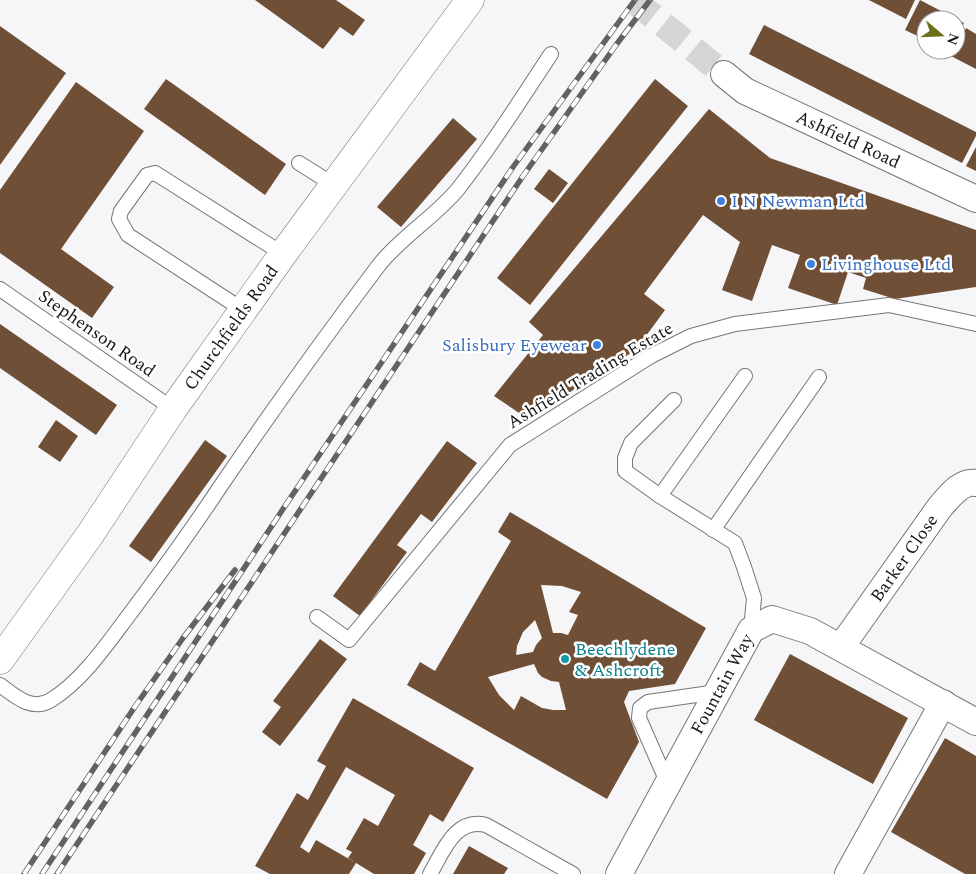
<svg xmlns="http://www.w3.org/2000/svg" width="976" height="874" font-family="Spectral,serif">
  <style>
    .building { fill: #6f4f35; fill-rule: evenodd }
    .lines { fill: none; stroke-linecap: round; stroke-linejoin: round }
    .street-tunnel { stroke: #d5d5d7; stroke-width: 26; stroke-dasharray: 26 13; stroke-linecap: butt }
    .lane-casing { stroke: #767578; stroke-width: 16 }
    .street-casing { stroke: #767578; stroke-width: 28 }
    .secondary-casing { stroke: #767578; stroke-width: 29 }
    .lane { stroke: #fff; stroke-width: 14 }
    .street { stroke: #fff; stroke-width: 26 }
    .secondary { stroke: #fff; stroke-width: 28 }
    .rail-casing { stroke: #626263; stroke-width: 5.5 }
    .rail { stroke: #fff; stroke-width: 4; stroke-dasharray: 11; stroke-linecap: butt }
    .shop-dot { fill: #3f7fe0; stroke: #fff; stroke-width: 2 }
    .culture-dot { fill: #0f9aa8; stroke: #fff; stroke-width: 2 }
    .labels { text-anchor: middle; stroke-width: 5; stroke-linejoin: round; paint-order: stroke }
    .street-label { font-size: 18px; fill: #171718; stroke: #fff }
    .shop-label { font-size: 18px; fill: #366cbe; stroke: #fff; text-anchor: start }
    .culture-label { font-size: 18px; fill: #0d838f; stroke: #fff; text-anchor: start }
  </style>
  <rect width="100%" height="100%" fill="#f6f6f9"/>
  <!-- building -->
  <g class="building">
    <path d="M255 0H336L365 20 353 36 340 27 323 49Z"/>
    <path d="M869 0H915L906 19Z"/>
    <path d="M920 0 964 23 956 39V20H926V40L905 30Z"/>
    <path d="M764 25 976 132V136L962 163 749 54Z"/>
    <path d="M0 26 66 73 0 165Z"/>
    <path d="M966 28 976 34V69L951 56 956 50Z"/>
    <path d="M166 79 286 164 265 195 144 109Z"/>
    <path d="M655 79 688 106 530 305 497 278Z"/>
    <path d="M76 82 144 131 61 249 114 287 92 318 0 253V190Z"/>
    <path d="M709 109 770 158 976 230V287L895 299 863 289 866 278 848 272 837 305 788 288 800 255 772 245 752 301 722 290 740 242 703 215 644 294 665 310 643 340 648 342 528 419 494 396 543 335 529 322Z"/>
    <path d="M453 118 477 139 401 227 377 207Z"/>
    <path d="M976 147V171L966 166Z"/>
    <path d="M549 169 568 183 553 203 534 189Z"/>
    <path d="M0 324 117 405 96 435 0 368Z"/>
    <path d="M56 420 78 436 60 462 38 447Z"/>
    <path d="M205 440 227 456 151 562 129 546Z"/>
    <path d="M447 441 477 463 432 522 421 514 397 545 407 552 360 616 333 596Z"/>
    <path d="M510 512 706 628 675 684 629 691 624 702 639 742 607 799 407 685 420 662 435 671 511 541 498 532ZM541 585 562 586 581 592 569 612 578 615 568 635 561 633H553ZM535 620 542 638 536 645 533 652 516 655 517 646 523 632ZM534 664 538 673 542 677 551 681 559 682 566 710H553L542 708 521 696 514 710 499 695 488 677Z"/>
    <path d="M320 639 347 659 280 746 262 732 281 707 273 701Z"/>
    <path d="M790 654 908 718 873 784 754 720Z"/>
    <path d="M353 698 474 768 443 822 430 814 413 845 426 853 414 874H374L348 858 352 852 346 849 364 818 378 826 395 795 346 767 300 847 309 853 316 840 356 863 349 874H270L255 866 297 793 308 800 326 766 317 761Z"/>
    <path d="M945 738 976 756V874H965L891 832Z"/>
    <path d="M469 846 508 868 504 874H453Z"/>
  </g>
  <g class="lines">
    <!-- street-tunnel -->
    <path class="street-tunnel" d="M633 0 724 74"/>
    <!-- lane casing -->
    <g class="lane-casing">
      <g id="lane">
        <path d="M299 163 334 185"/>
        <path d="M0 289 173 409"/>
        <path d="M243 310 128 235 119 219 121 211 147 175 155 173 283 254"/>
        <path d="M745 376 660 496 735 543 744 567 754 598 751 630"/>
        <path d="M660 496 625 471V458L631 443 674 400"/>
        <path d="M713 530 819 377"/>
        <path d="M317 617 349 640 510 445 651 356 691 336 735 324 889 305 976 324"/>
        <path d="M0 685C15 696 32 712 51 700 79 683 103 650 123 623 156 579 189 534 220 487 271 412 324 338 379 265 402 236 435 217 458 189 492 146 521 99 551 54"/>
        <path d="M668 784 639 718 640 708 648 702 717 692"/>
        <path d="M430 874C443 852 455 817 486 825L573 874"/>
      </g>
    </g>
    <!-- street casing -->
    <g class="street-casing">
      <g id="street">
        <path id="s1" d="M724 74 745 91 976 199"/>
        <path id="s2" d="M841 647 940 507C949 497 961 480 976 483"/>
        <path id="s3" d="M619 874 751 630 772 619 810 631 976 722"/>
        <path d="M848 874 943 703"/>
      </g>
    </g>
    <!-- secondary casing -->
    <g class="secondary-casing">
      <g id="secondary">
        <path id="s4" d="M0 660 89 536 173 409 283 254 470 0"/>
      </g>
    </g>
    <!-- lane -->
    <use href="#lane" class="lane"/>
    <!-- street -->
    <use href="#street" class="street"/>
    <!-- secondary -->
    <use href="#secondary" class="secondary"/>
    <!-- rail casing -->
    <g class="rail-casing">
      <g id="rail">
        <path d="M24 874 134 708 183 638 235 570"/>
        <path d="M42 874 283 509 513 167 635 0"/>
        <path d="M57 874 523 176 616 45 650 0"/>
      </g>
    </g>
    <!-- rail -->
    <use href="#rail" class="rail"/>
  </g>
  <!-- markers -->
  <g class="shop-dot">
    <circle cx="721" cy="201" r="5"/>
    <circle cx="811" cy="264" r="5"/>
    <circle cx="597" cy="345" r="5"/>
  </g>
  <circle class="culture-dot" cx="565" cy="659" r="5"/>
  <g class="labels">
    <!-- street labels -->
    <g class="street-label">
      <text dy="6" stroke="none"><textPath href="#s1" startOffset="141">Ashfield Road</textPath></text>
      <text dy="6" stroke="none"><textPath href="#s4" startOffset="405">Churchfields Road</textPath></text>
      <text transform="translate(97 333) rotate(35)" y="6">Stephenson Road</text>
      <text transform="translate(590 375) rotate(-31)" y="6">Ashfield Trading Estate</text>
      <text dy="6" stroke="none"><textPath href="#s2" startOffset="109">Barker Close</textPath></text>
      <text dy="6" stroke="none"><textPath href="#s3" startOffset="216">Fountain Way</textPath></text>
    </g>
    <!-- shop labels -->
    <g class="shop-label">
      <text x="731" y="207">I N Newman Ltd</text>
      <text x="821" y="270">Livinghouse Ltd</text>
      <text x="587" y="351" text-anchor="end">Salisbury Eyewear</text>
    </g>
    <!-- culture labels -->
    <g class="culture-label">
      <text x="575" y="655">Beechlydene<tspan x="575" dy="21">&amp; Ashcroft</tspan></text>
    </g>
  </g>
  <!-- north arrow -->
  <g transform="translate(941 35) rotate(109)"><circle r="24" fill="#ffffff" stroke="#a2a2a3"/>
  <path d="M0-4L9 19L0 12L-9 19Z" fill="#6a7117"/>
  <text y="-8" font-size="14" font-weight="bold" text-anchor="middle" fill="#171718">N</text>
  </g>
</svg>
